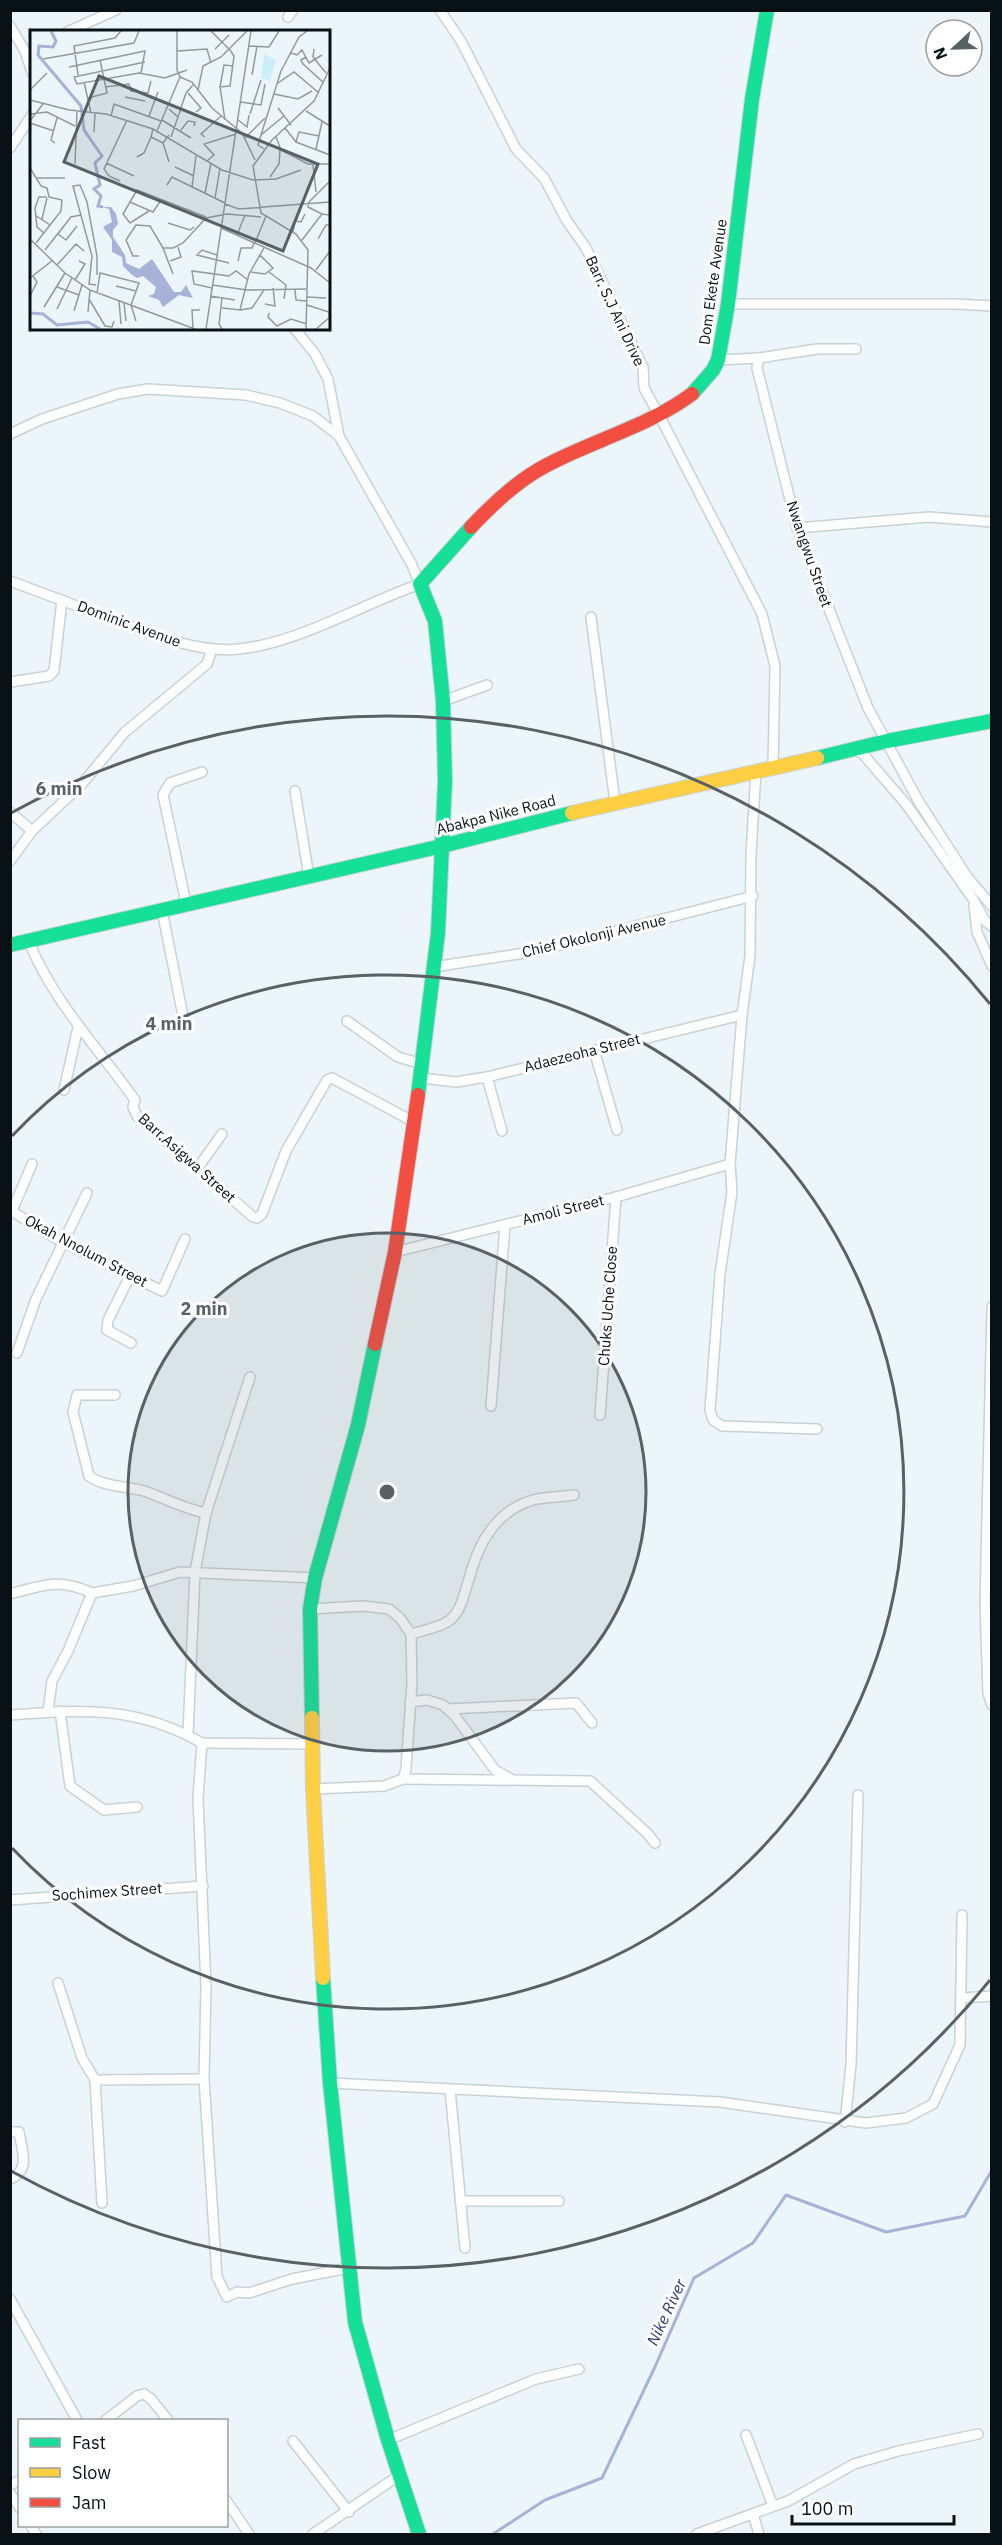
<svg xmlns="http://www.w3.org/2000/svg" width="1002" height="2545" font-family="'IBM Plex Sans',sans-serif">
  <style>
    .lines { fill: none; stroke-linecap: round; stroke-linejoin: round }
    .stream { stroke: #a6b2d8; stroke-width: 3 }
    .street-casing { stroke: #c8d2d6; stroke-width: 12 }
    .fast-casing { stroke: #c8d2d6; stroke-width: 16 }
    .slow-casing { stroke: #c8d2d6; stroke-width: 16 }
    .jam-casing { stroke: #c8d2d6; stroke-width: 16 }
    .street { stroke: #fcfefe; stroke-width: 9 }
    .fast { stroke: #16e098; stroke-width: 14 }
    .slow { stroke: #ffcf43; stroke-width: 14 }
    .jam { stroke: #f24e42; stroke-width: 14 }
    .ring { fill: none; stroke: #586165; stroke-width: 3 }
    .labels { text-anchor: middle; stroke-width: 6; stroke-linejoin: round; paint-order: stroke }
    .street-label { font-size: 15px; fill: #081216; stroke: #fff }
    .water-label { font-size: 16px; font-style: italic; fill: #2c3876; stroke: #fff }
    .inset-river { fill: none; stroke: #a6b2d8; stroke-width: 3 }
    .inset-road { fill: none; stroke: #919a9e; stroke-width: 1.5 }
    .view { fill: #586165; fill-opacity: 0.15; stroke: #586165; stroke-width: 3 }
    .inset-edge { fill: none; stroke: #081216; stroke-width: 3 }
    .centre { fill: #586165; stroke: #fff; stroke-width: 3 }
    .ring-label { font-size: 18px; text-anchor: middle; font-weight: bold; fill: #586165; stroke: #fff; stroke-width: 6; stroke-linejoin: round; paint-order: stroke }
  </style>
  <rect width="100%" height="100%" fill="#ecf5f9"/>
  <g class="lines">
    <!-- stream -->
    <path class="stream" d="M493 2534 545 2500 602 2478 654 2369 694 2278 753 2243 786 2195 886 2232 965 2216 992 2170"/>
    <!-- street casing -->
    <g class="street-casing">
      <g id="street">
        <path d="M440 10 461 41 516 149 544 178 567 221 586 248 643 367 644 388 659 415 762 614 775 666 773 768"/>
        <path d="M288 17 293 10"/>
        <path d="M10 26 25 51 32 72"/>
        <path d="M67 32 116 10"/>
        <path d="M10 148 32 115"/>
        <path d="M728 304H956L992 306"/>
        <path d="M759 358 757 368 797 528 868 708 919 802 968 878 992 906"/>
        <path d="M718 360 759 358 817 349H856"/>
        <path d="M10 434 42 419 118 394 148 389 246 395 280 403 313 416 339 436"/>
        <path d="M797 528 929 517 992 522"/>
        <path d="M10 581 163 638C187 645 214 652 239 649 299 643 362 604 420 584L411 563 339 436 328 379 315 354 294 328"/>
        <path d="M591 617 615 802"/>
        <path d="M10 682 49 676 54 671 62 600"/>
        <path d="M443 701 487 685"/>
        <path d="M854 750 862 753 906 804 973 899 985 921 992 926"/>
        <path d="M756 771 751 854 750 956 742 1015 730 1164 732 1192 720 1274 710 1410 713 1420 722 1426 817 1429"/>
        <path d="M295 791 309 877"/>
        <path d="M10 812 32 831"/>
        <path d="M10 861 32 831 82 784 125 732 207 664 212 649"/>
        <path d="M186 903 163 795 170 783 202 772"/>
        <path d="M974 905 977 932 992 966"/>
        <path d="M162 910 184 1021"/>
        <path d="M29 942C53 1001 98 1048 135 1100L133 1107 137 1116 253 1217 257 1218 262 1214 286 1151 327 1080 332 1078 414 1122"/>
        <path d="M433 967 538 951 753 896"/>
        <path d="M347 1021 398 1057 422 1064"/>
        <path d="M594 1050 617 1130"/>
        <path d="M487 1077 502 1131"/>
        <path d="M421 1078 456 1082 487 1077 742 1015"/>
        <path d="M64 1090 78 1027"/>
        <path d="M197 1169 222 1134"/>
        <path d="M10 1210 53 1237 162 1291 185 1239"/>
        <path d="M12 1211 32 1164"/>
        <path d="M395 1252 616 1197 730 1164"/>
        <path d="M131 1274 108 1320 107 1330 131 1343"/>
        <path d="M992 1307 985 1603 988 1693 992 1705"/>
        <path d="M17 1353 36 1299 87 1193"/>
        <path d="M115 1395H77L73 1412 89 1476C104 1487 126 1486 144 1491 165 1498 184 1509 206 1513"/>
        <path d="M491 1406 505 1225"/>
        <path d="M600 1415 616 1197"/>
        <path d="M10 1594C44 1585 59 1578 92 1593"/>
        <path d="M310 1609 363 1606 389 1609 400 1618 411 1634 412 1683 406 1769 403 1779 384 1786 313 1789"/>
        <path d="M411 1634C423 1630 440 1628 450 1620 462 1610 464 1593 469 1579 478 1544 495 1511 533 1500 545 1497 561 1497 574 1495"/>
        <path d="M410 1702 427 1700 443 1705 455 1716 495 1770 511 1779"/>
        <path d="M448 1709 576 1703 592 1723"/>
        <path d="M60 1711 70 1786 104 1810 137 1807"/>
        <path d="M48 1712 52 1681 68 1651 92 1593 133 1586 180 1572 315 1578"/>
        <path d="M10 1715C82 1709 137 1706 202 1743L312 1744"/>
        <path d="M188 1735 195 1572 206 1513 250 1377"/>
        <path d="M202 1743 198 1798 206 1987 204 2079 217 2277 227 2297 237 2292 249 2293 292 2279 348 2268"/>
        <path d="M403 1779 590 1781 648 1834 655 1843"/>
        <path d="M10 1900 203 1886"/>
        <path d="M58 1983 82 2058 95 2080 102 2203"/>
        <path d="M962 1998 992 1996"/>
        <path d="M95 2080 204 2079"/>
        <path d="M330 2083 720 2102 866 2123 906 2118 933 2104 960 2045 962 1915"/>
        <path d="M450 2089 465 2248"/>
        <path d="M845 2122 851 2065 858 1795"/>
        <path d="M10 2132H19C22 2151 31 2170 10 2179"/>
        <path d="M460 2201H559"/>
        <path d="M10 2299 77 2420"/>
        <path d="M106 2420 137 2396 144 2394 151 2399 168 2420"/>
        <path d="M746 2435 773 2506"/>
        <path d="M388 2440 536 2379 579 2369"/>
        <path d="M293 2441 349 2512"/>
        <path d="M10 2485 20 2480"/>
        <path d="M10 2493 20 2508"/>
        <path d="M226 2500 249 2534"/>
        <path d="M753 2514 759 2534"/>
        <path d="M31 2526 36 2534"/>
        <path d="M313 2534 401 2474"/>
        <path d="M697 2534 788 2501 854 2464 898 2451 978 2434"/>
      </g>
    </g>
    <!-- fast casing -->
    <g class="fast-casing">
      <g id="fast">
        <path d="M692 394 713 370 718 360 728 304 752 99 767 10"/>
        <path d="M817 758 887 741 992 721"/>
        <path d="M10 945 442 846 572 813"/>
        <path d="M418 1095 438 933 445 781 443 701 435 621 420 584 471 527"/>
        <path d="M312 1718 310 1609 315 1578 358 1425 375 1344"/>
        <path d="M323 1978 330 2083 355 2322 388 2440 419 2534"/>
      </g>
    </g>
    <!-- slow casing -->
    <g class="slow-casing">
      <g id="slow">
        <path d="M572 813 817 758"/>
        <path d="M312 1718 313 1789 323 1978"/>
      </g>
    </g>
    <!-- jam casing -->
    <g class="jam-casing">
      <g id="jam">
        <path d="M471 527C493 504 518 480 547 465 594 440 649 426 692 394"/>
        <path d="M375 1344 395 1252 418 1095"/>
      </g>
    </g>
    <!-- street -->
    <use href="#street" class="street"/>
    <!-- fast -->
    <use href="#fast" class="fast"/>
    <!-- slow -->
    <use href="#slow" class="slow"/>
    <!-- jam -->
    <use href="#jam" class="jam"/>
  </g>
  <!-- distance rings -->
  <circle cx="387" cy="1492" r="259" fill="#586165" fill-opacity=".12"/>
  <g class="ring">
    <circle cx="387" cy="1492" r="259"/>
    <path d="M12 1136A517 517 0 1 1 12 1848"/>
    <path d="M990 1980A776 776 0 0 1 11 2171M11 813A776 776 0 0 1 990 1004"/>
  </g>
  <g class="labels">
    <!-- street labels -->
    <g class="street-label">
      <text transform="translate(713 282) rotate(-82)" y="5">Dom Ekete Avenue</text>
      <text transform="translate(615 311) rotate(65)" y="5">Barr. S.J Ani Drive</text>
      <text transform="translate(809 554) rotate(71)" y="5">Nwangwu Street</text>
      <text transform="translate(129 624) rotate(20)" y="5">Dominic Avenue</text>
      <text transform="translate(496 815) rotate(-14)" y="5">Abakpa Nike Road</text>
      <text transform="translate(594 936) rotate(-13)" y="5">Chief Okolonji Avenue</text>
      <text transform="translate(582 1053) rotate(-14)" y="5">Adaezeoha Street</text>
      <text transform="translate(187 1158) rotate(42)" y="5">Barr.Asigwa Street</text>
      <text transform="translate(563 1210) rotate(-14)" y="5">Amoli Street</text>
      <text transform="translate(86 1251) rotate(28)" y="5">Okah Nnolum Street</text>
      <text transform="translate(608 1306) rotate(-86)" y="5">Chuks Uche Close</text>
      <text transform="translate(107 1892) rotate(-4)" y="5">Sochimex Street</text>
    </g>
    <!-- water labels -->
    <g class="water-label">
      <text transform="translate(666 2312) rotate(-65)" y="6">Nike River</text>
    </g>
  </g>
  <!-- overview -->
  <g transform="translate(30 30)">
    <rect width="300" height="300" fill="#ecf5f9"/>
    <path d="M234 24 246 30 240 51 231 48Z" fill="#cbeefb"/>
    <path d="M71 177H81L86 184 88 194 83 200V207L95 225 96 233 109 239 122 229 144 262H151L156 255 163 268 149 265 133 277 129 270 118 266 124 264 126 257 113 246 107 248 101 244 93 236 92 227 82 222V210L73 197 82 192 79 179Z" fill="#a6b2d8"/>
    <path class="inset-river" d="M21 1 26 11 23 17 9 16 8 25 51 76 54 100 72 126 65 133 70 155 64 159 71 166 68 176 73 177M0 283 13 284 27 295 58 292 70 299"/>
    <path class="inset-road" d="M181 1 200 20M219 16 239 17 249 1M185 19 199 5M284 19 283 27 296 43M200 20 204 26 200 56 190 57 194 35 203 36M147 21 177 19 181 33M261 23 267 25 272 20 279 33 292 25M276 27 271 30 273 34 294 53M13 29 104 13 109 1M115 32 44 47 47 54 109 43 135 48 157 40M39 37 115 21 111 43M48 45 44 16 85 8 91 1M222 45 227 16M150 47 162 52 182 78 212 103 225 130M54 52 61 83M248 53 264 42 289 63M75 57 99 54 101 61 118 63 121 51M190 57 195 90M0 60 17 43M168 60 173 36 191 27 217 1M158 63 171 78 166 82M244 64 268 69 282 61M95 67 115 71M58 68 77 63 70 30M0 70 39 80 76 84 123 99 192 140 223 150M211 72 231 75 235 54M248 78 261 95M139 79 148 87 141 107M276 81 300 96M0 84 17 82 45 96M220 84 231 50M81 86 84 74 131 91M119 86 128 62M148 87 156 63 163 55M132 90 161 108M208 90 217 97 219 85M0 91 13 74M0 93 24 101M255 98 266 112 300 125M123 99 121 107 133 113 139 105M151 100 158 91 165 92 164 96M127 101 150 47 147 40V1M64 102 65 83M231 105 251 41 269 7 277 1M175 107 171 104 191 86M246 107 251 120 278 134H300M215 108 235 88M266 112 269 102 289 106M25 113 21 110 27 88M133 113 139 132M234 119 228 115 231 105 254 86M286 119 292 92M107 127 114 123 121 107M177 131 184 125 174 114 206 104M76 133 104 146M45 134 47 82M283 135 286 162M145 137 164 146M0 138 11 156 17 158 19 167 32 170 31 181 6 213M240 147 249 134 250 119M7 148H35M223 150 246 149 271 140M90 151 79 146 74 139 97 90M137 155 142 147 195 173M162 157 166 126M175 163 181 133M185 168 190 138M100 172 123 182 131 170M279 172 300 151M279 172 278 177 292 184M195 174 209 179 300 172M119 181 100 193 93 184 107 160 176 187M5 185 20 195M12 189 17 168M138 193 160 200 164 197M191 198 281 238 300 253M263 202 265 191 271 192 275 184M14 203 7 197 5 178 9 167H17M28 204 36 210 47 196M207 205 215 185M0 209 35 243 60 260 165 299M288 209 296 195H300M272 210 292 184 300 185M225 213 236 186M133 218 143 244M15 220 41 187 51 185M187 225 172 220 167 225 199 233M67 226V245M109 226H103L96 210 106 195 120 196 133 218H143L153 213 176 188 197 184 231 187M140 231 151 227 148 217M208 231 211 218H222L224 213M27 235 46 214 54 221M286 240 300 221M221 242 235 244 243 238 230 225M239 242 256 255 254 269M0 248 23 230M45 250 55 234 49 231M66 255 59 254 62 226 43 156 50 155 57 172 67 226M182 255 217 260 276 259M86 256 106 261M27 257 49 265M182 258 164 254 162 241 199 246 206 241 218 250M265 260 266 270 276 271M67 263 70 243 109 253 101 275 106 291M0 266 7 252 3 246M180 266 205 270M276 267 296 268M192 268 189 294 192 299M59 269 75 296 82 297 84 291M89 271 91 294M94 273 96 291M235 274 245 276 243 258M277 275 299 282 300 287 286 299M14 277 35 243M192 278 210 280 219 244 234 218M27 279 42 248M210 280 222 278 234 260M44 281 52 255M58 282 60 260M239 283 238 287 247 296 261 289 277 294M163 298 162 280H170M176 299 221 1M276 299 278 220 266 204 231 183 223 136 242 110 284 71 300 38"/>
    <path class="view" d="M69 46 288 134 253 221 34 132Z"/>
    <rect width="300" height="300" class="inset-edge"/>
  </g>
  <circle cx="387" cy="1492" r="9" class="centre"/>
  <g class="ring-label">
    <text x="59" y="795">6 min</text>
    <text x="169" y="1030">4 min</text>
    <text x="204" y="1315">2 min</text>
  </g>
  <!-- border -->
  <rect width="1002" height="2545" fill="none" stroke="#081216" stroke-width="24"/>
  <!-- legend -->
  <rect x="18" y="2419" width="210" height="108" fill="#ffffff" stroke="#9ca0a2" stroke-width="1.5"/>
  <rect x="30" y="2438" width="30" height="9" fill="#16e098" stroke="#9ca0a2" stroke-width="1.5"/>
  <text x="72" y="2449" font-size="18" fill="#081216">Fast</text>
  <rect x="30" y="2468" width="30" height="9" fill="#ffcf43" stroke="#9ca0a2" stroke-width="1.5"/>
  <text x="72" y="2479" font-size="18" fill="#081216">Slow</text>
  <rect x="30" y="2498" width="30" height="9" fill="#f24e42" stroke="#9ca0a2" stroke-width="1.5"/>
  <text x="72" y="2509" font-size="18" fill="#081216">Jam</text>
  <!-- north arrow -->
  <g transform="translate(954 48) rotate(248)"><circle r="28" fill="#ffffff" stroke="#9ca0a2" stroke-width="1.5"/>
  <path d="M0-4.5L10 22L0 15L-10 22Z" fill="#586165"/>
  <text y="-9" font-size="16" font-weight="bold" text-anchor="middle" fill="#081216">N</text>
  </g>
  <!-- scale -->
  <path d="M792 2515v9h162v-9" fill="none" stroke="#081216" stroke-width="3"/>
  <text x="801" y="2515" font-size="18" fill="#081216" stroke="#ffffff" stroke-width="4.5" paint-order="stroke">100 m</text>
</svg>
